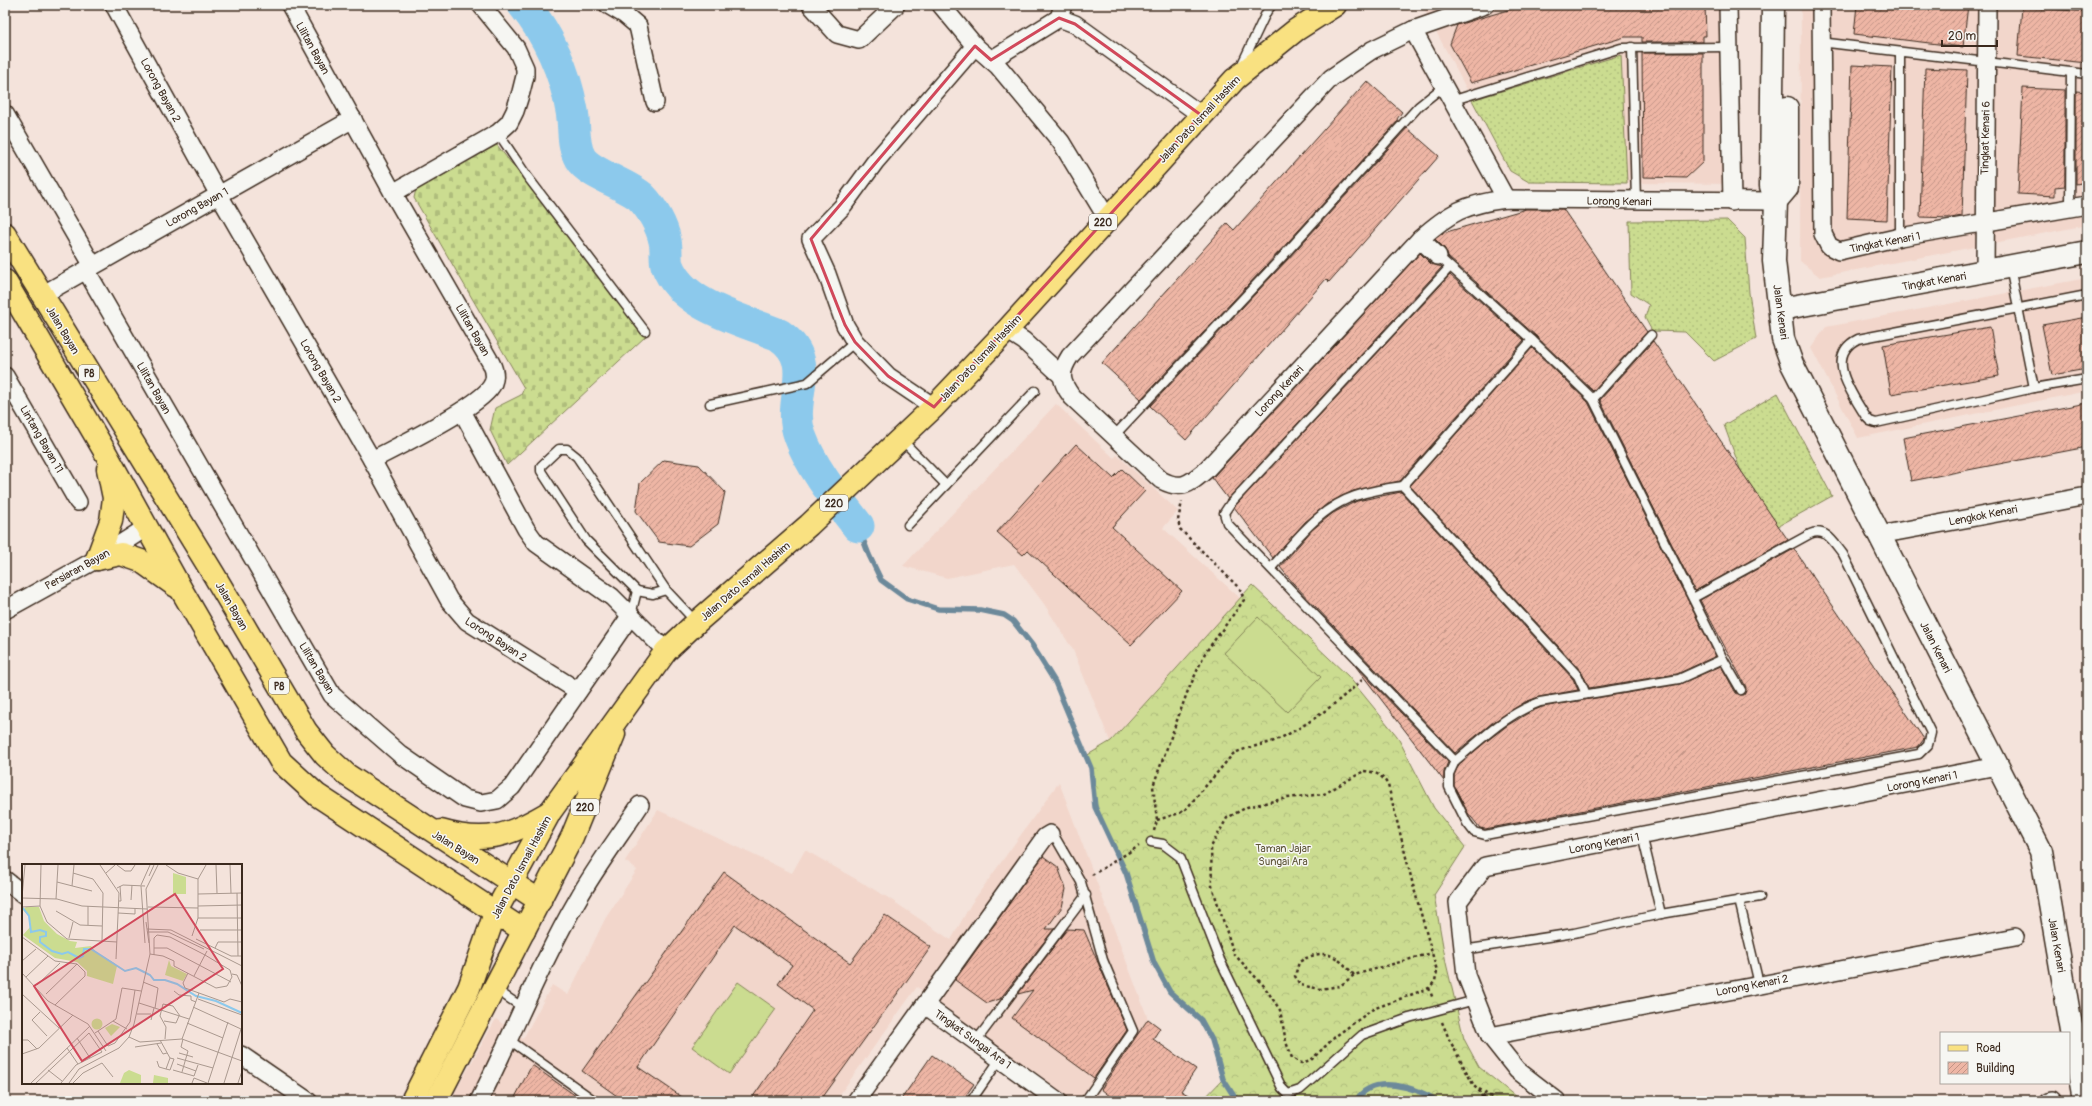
<svg xmlns="http://www.w3.org/2000/svg" width="2092" height="1106" font-family="Pangolin,sans-serif">
  <style>
    .built { fill: #f2d6cb }
    .grass { fill: url(#grass-dots); stroke: #838357 }
    .forest { fill: url(#forest-crowns); stroke: #838357 }
    .cemetery { fill: url(#cemetery-stones); stroke: #838357 }
    .pitch { fill: #cbdc90; stroke: #838357 }
    .lines { fill: none; stroke-linecap: round; stroke-linejoin: round }
    .stream { stroke: #6c899a; stroke-width: 5.5 }
    .river { stroke: #8cc9ec; stroke-width: 33 }
    .building { fill: url(#building-hatch); stroke: #3b2a1e }
    .lane-casing { stroke: #3b2a1e; stroke-width: 11 }
    .street-casing { stroke: #3b2a1e; stroke-width: 20 }
    .secondary-casing { stroke: #3b2a1e; stroke-width: 25 }
    .primary-casing { stroke: #3b2a1e; stroke-width: 25 }
    .path { stroke: #3b2a1e; stroke-width: 2.5; stroke-dasharray: 3 3; stroke-linecap: butt }
    .lane { stroke: #f6f6f2; stroke-width: 8 }
    .street { stroke: #f6f6f2; stroke-width: 17 }
    .secondary { stroke: #f6f6f2; stroke-width: 22 }
    .primary { stroke: #f9e181; stroke-width: 22 }
    .marked { fill: none; stroke: #d1495b; stroke-width: 3; stroke-linejoin: round }
    .labels { text-anchor: middle; stroke-width: 3; stroke-linejoin: round; paint-order: stroke }
    .shield { fill: #f6f6f2; stroke: #73675e; stroke-width: 1 }
    .shield-label { font-size: 10px; font-weight: bold; fill: #3b2a1e }
    .street-label { font-size: 11px; fill: #3b2a1e; stroke: #f6f6f2 }
    .park-label { font-size: 11px; fill: #5f563a; stroke: #f6f6f2 }
    .inset-river { fill: none; stroke: #8cc9ec; stroke-width: 2 }
    .inset-road { fill: none; stroke: #aa998f; stroke-width: 1 }
    .view { fill: #d1495b; fill-opacity: 0.15; stroke: #d1495b; stroke-width: 2 }
    .inset-edge { fill: none; stroke: #3b2a1e; stroke-width: 2 }
  </style>
  <defs>
    <pattern id="grass-dots" width="8" height="8" patternUnits="userSpaceOnUse"><rect width="8" height="8" fill="#cbdc90"/><path d="M2 2h.1M6 6h.1" fill="none" stroke="#afbd7c" stroke-width="1.8" stroke-linecap="round"/></pattern>
    <pattern id="forest-crowns" width="20" height="18" patternUnits="userSpaceOnUse"><rect width="20" height="18" fill="#cbdc90"/><path d="M2 6a3 3 0 1 1 6 0M12 15a3 3 0 1 1 6 0" fill="none" stroke="#afbd7c"/></pattern>
    <pattern id="cemetery-stones" width="16" height="16" patternUnits="userSpaceOnUse"><rect width="16" height="16" fill="#cbdc90"/><path d="M2 7V4a2 2 0 0 1 4 0v3zM10 15v-3a2 2 0 0 1 4 0v3z" fill="#afbd7c"/></pattern>
    <pattern id="building-hatch" width="6" height="6" patternUnits="userSpaceOnUse"><rect width="6" height="6" fill="#eeb6a5"/><path d="M-1 1l2-2M0 6l6-6M5 7l2-2" fill="none" stroke="#c29486"/></pattern>
  </defs>
  <rect width="100%" height="100%" fill="#f4e3db"/>
  <filter id="ink" filterUnits="userSpaceOnUse"><feTurbulence type="fractalNoise" baseFrequency=".025" numOctaves="2"/><feDisplacementMap in="SourceGraphic" scale="8" xChannelSelector="R" yChannelSelector="G"/><feConvolveMatrix kernelMatrix="1 2 1 2 8 2 1 2 1" color-interpolation-filters="sRGB"/></filter>
  <g filter="url(#ink)">
    <!-- built -->
    <g class="built">
      <path d="M1422 5H1737L1740 184 1529 182 1510 171Z"/>
      <path d="M1801 5H2087V225L1820 277 1800 261Z"/>
      <path d="M2087 278V391L1858 438 1811 348 1826 327Z"/>
      <path d="M1056 404 1114 458 1117 455 1178 511 1163 528 1241 599 1110 741 1073 650 1044 604 1014 564 947 578 903 566Z"/>
      <path d="M1059 782 1148 1019 1093 1101H1074L917 987 835 1101H450L496 1019 523 1039 552 985 568 995 605 919 637 870 625 861 658 810 792 873 805 850 887 897 951 940 971 904Z"/>
    </g>
    <!-- grass -->
    <g class="grass">
      <path d="M1621 55 1627 183 1529 182 1510 171 1472 100Z"/>
      <path d="M1727 220 1745 238 1749 293 1756 339 1714 361 1685 332 1652 331 1645 318 1649 305 1631 293 1629 221Z"/>
      <path d="M1778 393 1832 496 1764 534 1724 425Z"/>
    </g>
    <!-- forest -->
    <path class="forest" d="M1252 585 1348 676 1397 736 1434 808 1465 847 1434 895 1446 963 1464 1039 1479 1067 1521 1101H1202L1223 1079 1212 1040 1201 1020 1170 992 1154 963 1126 873 1095 807 1091 768 1086 756 1111 741Z"/>
    <!-- cemetery -->
    <path class="cemetery" d="M497 145 646 336 507 465 490 430 495 408 521 395 524 388 414 198 416 189Z"/>
    <!-- pitch -->
    <g class="pitch">
      <path d="M1258 617 1321 677 1287 712 1224 653Z"/>
      <path d="M738 982 776 1009 729 1074 692 1047Z"/>
    </g>
    <g class="lines">
      <!-- stream -->
      <g class="stream">
        <path d="M858 526 869 555 881 580 907 599 938 609 980 610 1004 615 1013 621 1032 645 1055 682 1091 768 1095 807 1126 873 1154 963 1170 992 1201 1020 1212 1040 1223 1079 1237 1101"/>
        <path d="M1356 1101C1372 1073 1416 1087 1437 1101"/>
      </g>
      <!-- river -->
      <path class="river" d="M524 5C549 36 565 72 572 111 575 127 572 144 580 158 589 174 625 183 641 197 652 208 662 226 665 241 667 249 665 258 667 265 682 307 744 320 779 335 820 363 786 399 800 436 812 469 837 499 858 526"/>
    </g>
    <!-- building -->
    <g class="building">
      <path d="M1525 5H1705L1706 36H1703V42H1642V37H1625L1471 83 1450 44 1457 25Z"/>
      <path d="M1857 5H1968L1963 47 1854 34Z"/>
      <path d="M2022 7 2087 12V63L2018 56Z"/>
      <path d="M1642 53H1703V162L1686 178 1643 177Z"/>
      <path d="M1852 65 1892 67 1887 220 1847 218Z"/>
      <path d="M1925 68 1967 70 1962 216 1951 218 1920 217Z"/>
      <path d="M1367 81 1402 112 1397 119 1398 121 1279 252 1141 399 1102 363 1227 223 1234 230Z"/>
      <path d="M2023 88 2065 90V186L2055 187V196L2018 194Z"/>
      <path d="M2076 91 2087 92V182L2076 184Z"/>
      <path d="M1407 128 1439 156 1329 282 1326 279 1186 440 1150 406 1287 260Z"/>
      <path d="M1526 209H1563L1647 332 1593 391 1536 336 1448 257 1445 249 1435 239 1443 233Z"/>
      <path d="M1420 253 1431 264 1442 267 1228 499 1212 478Z"/>
      <path d="M1450 275 1524 340 1400 481 1353 491 1327 504 1305 522 1273 558 1234 507Z"/>
      <path d="M2087 317V369L2052 375 2042 325Z"/>
      <path d="M1990 327 1999 376 1891 394 1883 345Z"/>
      <path d="M1653 341 1788 540 1695 591 1600 400Z"/>
      <path d="M1532 348 1588 402 1716 656 1677 674 1589 688 1582 672 1410 486Z"/>
      <path d="M2087 403V447L1911 481 1903 438Z"/>
      <path d="M1076 444 1113 478 1122 469 1145 491 1112 527 1182 591 1131 645 1028 550 1023 555 997 532Z"/>
      <path d="M664 460 699 465 725 492 718 524 689 546 659 542 636 511 640 483Z"/>
      <path d="M1401 492 1573 679 1578 690 1539 697 1525 702 1492 723 1455 753 1293 583 1280 567 1312 530 1333 513 1357 501Z"/>
      <path d="M1794 549 1924 739 1918 747 1485 829 1480 828 1468 813 1454 786V775L1459 764 1488 740 1508 725 1530 712 1542 707 1680 684 1721 666 1736 693 1741 695H1744L1746 687 1700 600Z"/>
      <path d="M1353 663 1448 762 1444 772V781Z"/>
      <path d="M1043 856 1058 867 1066 889 1062 907 1046 929H1054L1000 999 987 1003 955 980Z"/>
      <path d="M724 872 850 963 885 915 931 947 820 1101H750L813 1010 778 984 792 965 735 925 638 1067 688 1101H624L582 1071Z"/>
      <path d="M1067 929 1084 930 1127 1030 1094 1078 1012 1018 1033 990 1018 994Z"/>
      <path d="M1148 1019 1160 1028 1153 1039 1196 1069 1181 1091 1199 1101H1116L1101 1089Z"/>
      <path d="M932 1055 974 1084 962 1101H900Z"/>
      <path d="M532 1065 583 1101H513Z"/>
    </g>
    <g class="lines">
      <!-- lane casing -->
      <g class="lane-casing">
        <g id="lane">
          <path d="M1820 42 2087 74"/>
          <path d="M1632 47 1636 202"/>
          <path d="M1900 52V237"/>
          <path d="M1241 66 1267 11 1272 5"/>
          <path d="M1451 101 1621 48 1728 47"/>
          <path d="M498 133 527 176 645 331"/>
          <path d="M2070 208 2071 72"/>
          <path d="M1438 256 1532 340 1593 399 1723 659 1741 690"/>
          <path d="M1450 267 1230 504 1224 513 1227 523 1455 761 1449 774V787L1467 823 1474 832 1485 835 1919 754 1928 745 1931 733 1843 554C1834 543 1826 527 1810 534L1693 598"/>
          <path d="M2010 267 2034 388"/>
          <path d="M2087 295 1858 339C1823 356 1853 395 1866 417L1870 421 1876 423 2034 388 2087 379"/>
          <path d="M1532 340 1403 486 1578 676 1586 694"/>
          <path d="M1593 399 1651 335"/>
          <path d="M710 404 807 383 855 342"/>
          <path d="M1114 436 1283 256 1419 106 1444 86"/>
          <path d="M902 440 946 485"/>
          <path d="M908 525 1035 391"/>
          <path d="M1271 568C1295 541 1319 508 1355 496 1370 491 1387 488 1403 486"/>
          <path d="M666 590 653 594 637 591 586 540 541 471V466L559 449H567L577 457 666 590 696 622"/>
          <path d="M631 615 637 591"/>
          <path d="M1455 761C1482 739 1506 714 1540 702L1679 679 1723 659"/>
          <path d="M1050 834 1055 837 1081 882 1103 960 1133 1031 1085 1101"/>
          <path d="M1642 835 1661 914"/>
          <path d="M1151 842 1163 844 1180 857 1220 960 1282 1088 1288 1094 1300 1090 1362 1035 1409 1018 1475 1000"/>
          <path d="M1739 900 1759 984"/>
          <path d="M1463 950 1574 933 1661 914 1760 897"/>
          <path d="M495 989 522 1007"/>
          <path d="M508 1039 595 1101"/>
          <path d="M976 1041 1086 895"/>
          <path d="M971 1101 1000 1059"/>
        </g>
      </g>
      <!-- street casing -->
      <g class="street-casing">
        <g id="street">
          <path d="M114 5 219 195 372 460 449 600 467 621 578 691"/>
          <path d="M290 5 393 193 491 363C494 369 496 376 493 383 485 405 396 447 372 460"/>
          <path d="M608 5 625 15 638 26 655 102"/>
          <path d="M811 5 837 34 859 40 896 5"/>
          <path d="M941 5 975 46 998 66 1061 142 1107 218"/>
          <path d="M1485 5 1413 30 1372 50 1331 78 1070 356C1059 373 1060 381 1072 397L1161 480C1182 491 1189 484 1206 470L1420 239C1450 212 1466 204 1506 199L1776 201"/>
          <path d="M1728 5 1732 202"/>
          <path d="M1821 5 1823 234 1829 246 1839 251 1900 237 2087 205"/>
          <path d="M1059 18 1075 24 1201 115"/>
          <path d="M1413 30 1506 199"/>
          <path d="M991 60 1059 18 1063 5"/>
          <path d="M5 114 93 266"/>
          <path d="M393 193 498 133 509 123 515 111 521 92 525 76V68L516 48 481 5"/>
          <path d="M1420 239 1438 256"/>
          <path d="M86 270 332 695 401 755 465 799 481 803 497 800 512 787 631 615"/>
          <path d="M1985 272 1987 5"/>
          <path d="M42 295 353 119"/>
          <path d="M1007 330 1024 341 1062 376"/>
          <path d="M5 376 78 502"/>
          <path d="M934 407 888 376 855 342 845 325 827 274 811 239 842 207 875 162 975 46"/>
          <path d="M462 411 526 529 536 543 612 597 666 651"/>
          <path d="M1879 535 2087 496"/>
          <path d="M5 610 97 559 147 527"/>
          <path d="M5 880 23 894"/>
          <path d="M925 1005 1058 1101"/>
          <path d="M1490 1036 2015 937"/>
          <path d="M241 1055 308 1101"/>
          <path d="M479 1101C513 1034 540 964 578 899 596 867 619 837 640 805"/>
          <path d="M856 1101 1045 837 1050 834"/>
          <path d="M1557 1101 1517 1070 1490 1036 1466 975 1458 902 1485 866 1997 766"/>
          <path d="M2048 1101 2052 1100"/>
        </g>
      </g>
      <!-- secondary casing -->
      <g class="secondary-casing">
        <g id="secondary">
          <path d="M1773 5 1771 186 1776 201 1774 261 1783 339 1792 364 2041 851 2084 1101"/>
          <path d="M1776 201 1787 188V108"/>
          <path d="M1781 309 2087 252"/>
        </g>
      </g>
      <!-- primary casing -->
      <g class="primary-casing">
        <g id="primary">
          <path d="M5 234 214 575 306 731 325 755 347 775 540 901"/>
          <path d="M5 281 104 450 182 591 281 762 317 795 524 931"/>
          <path d="M97 559 111 521 114 498 108 469"/>
          <path d="M97 559 121 554 141 561 176 586"/>
          <path d="M441 831C486 844 509 836 548 813"/>
          <path d="M412 1101 469 988 495 913 550 812 666 651 697 622 809 525 934 407 1007 330 1235 79 1296 30 1335 5"/>
          <path d="M436 1101 572 837 614 734"/>
        </g>
      </g>
      <!-- path -->
      <g class="path">
        <path d="M1364 771C1376 772 1382 775 1388 785L1413 885 1437 971 1435 981 1429 988 1373 1009 1336 1036 1311 1060 1301 1063 1292 1058 1286 1042 1280 1010 1264 986 1234 954 1212 886 1211 847 1227 818 1247 807 1287 798 1324 794Z"/>
        <path d="M1157 820 1180 813 1187 808 1233 754C1246 747 1260 746 1274 741 1306 727 1336 704 1362 680"/>
        <path d="M1154 831 1157 820 1153 786 1187 693 1205 653 1244 600 1240 589 1180 529 1178 520 1182 502"/>
        <path d="M1092 875 1139 846"/>
        <path d="M1354 975C1336 954 1324 947 1299 962L1295 976 1300 985 1320 989 1340 986 1354 975 1432 953"/>
        <path d="M1429 988 1433 999"/>
        <path d="M1442 1022 1449 1039 1474 1086 1489 1101"/>
        <path d="M1479 1089 1497 1101"/>
        <path d="M1481 1095 1485 1101"/>
      </g>
      <!-- lane -->
      <use href="#lane" class="lane"/>
      <!-- street -->
      <use href="#street" class="street"/>
      <!-- secondary -->
      <use href="#secondary" class="secondary"/>
      <!-- primary -->
      <use href="#primary" class="primary"/>
    </g>
  </g>
  <!-- marked area -->
  <path class="marked" d="M1059 18 1075 24 1201 115 934 407 888 376 855 342 845 325 811 239 975 46 991 60Z"/>
  <g class="labels">
    <!-- shield labels -->
    <g class="shield">
      <rect x="1089" y="214" width="28" height="16" rx="3"/>
      <rect x="79" y="365" width="20" height="16" rx="3"/>
      <rect x="820" y="495" width="28" height="16" rx="3"/>
      <rect x="269" y="678" width="20" height="16" rx="3"/>
      <rect x="571" y="799" width="28" height="16" rx="3"/>
    </g>
    <g class="shield-label">
      <text x="1103" y="226">220</text>
      <text x="89" y="377">P8</text>
      <text x="834" y="507">220</text>
      <text x="279" y="690">P8</text>
      <text x="585" y="811">220</text>
    </g>
    <!-- street labels -->
    <g class="street-label">
      <text transform="translate(313 48) rotate(61)" y="4">Lilitan Bayan</text>
      <text transform="translate(161 90) rotate(61)" y="4">Lorong Bayan 2</text>
      <text transform="translate(1199 119) rotate(-47)" y="4">Jalan Dato Ismail Hashim</text>
      <text transform="translate(1985 138) rotate(-89)" y="4">Tingkat Kenari 6</text>
      <text transform="translate(1619 201) rotate(1)" y="4">Lorong Kenari</text>
      <text transform="translate(197 207) rotate(-29)" y="4">Lorong Bayan 1</text>
      <text transform="translate(1885 242) rotate(-11)" y="4">Tingkat Kenari 1</text>
      <text transform="translate(1934 281) rotate(-10)" y="4">Tingkat Kenari</text>
      <text transform="translate(1781 312) rotate(82)" y="4">Jalan Kenari</text>
      <text transform="translate(63 330) rotate(59)" y="4">Jalan Bayan</text>
      <text transform="translate(473 330) rotate(60)" y="4">Lilitan Bayan</text>
      <text transform="translate(980 358) rotate(-47)" y="4">Jalan Dato Ismail Hashim</text>
      <text transform="translate(321 371) rotate(60)" y="4">Lorong Bayan 2</text>
      <text transform="translate(154 388) rotate(60)" y="4">Lilitan Bayan</text>
      <text transform="translate(1279 391) rotate(-47)" y="4">Lorong Kenari</text>
      <text transform="translate(42 439) rotate(60)" y="4">Lintang Bayan 11</text>
      <text transform="translate(1983 515) rotate(-11)" y="4">Lengkok Kenari</text>
      <text transform="translate(77 569) rotate(-29)" y="4">Persiaran Bayan</text>
      <text transform="translate(745 581) rotate(-41)" y="4">Jalan Dato Ismail Hashim</text>
      <text transform="translate(232 606) rotate(60)" y="4">Jalan Bayan</text>
      <text transform="translate(496 639) rotate(33)" y="4">Lorong Bayan 2</text>
      <text transform="translate(1936 647) rotate(63)" y="4">Jalan Kenari</text>
      <text transform="translate(317 668) rotate(59)" y="4">Lilitan Bayan</text>
      <text transform="translate(1922 781) rotate(-11)" y="4">Lorong Kenari 1</text>
      <text transform="translate(1604 843) rotate(-11)" y="4">Lorong Kenari 1</text>
      <text transform="translate(456 847) rotate(32)" y="4">Jalan Bayan</text>
      <text transform="translate(521 867) rotate(-62)" y="4">Jalan Dato Ismail Hashim</text>
      <text transform="translate(2057 945) rotate(80)" y="4">Jalan Kenari</text>
      <text transform="translate(1752 985) rotate(-11)" y="4">Lorong Kenari 2</text>
      <text transform="translate(973 1039) rotate(36)" y="4">Tingkat Sungai Ara 1</text>
    </g>
    <!-- park labels -->
    <g class="park-label">
      <text x="1283" y="852">Taman Jajar<tspan x="1283" dy="13">Sungai Ara</tspan></text>
    </g>
  </g>
  <!-- overview -->
  <g transform="translate(22 864)">
    <rect width="220" height="220" fill="#f4e3db"/>
    <path d="M69.5 160a5.5 5.5 0 1 1 11 0a5.5 5.5 0 1 1-11 0ZM90 160 98 163 89 172 83 164Z" fill="#cbdc90"/>
    <path d="M4 43H17L22 57 35 70 48 77 55 78 53 84 69 82 74 88 92 99 95 102 91 120 65 112V107L55 98 33 94 1 71 9 62 7 52 1 46Z" fill="#cbdc90"/>
    <path d="M147 96 149 102 165 110 161 117 143 111Z" fill="#cbdc90"/>
    <path d="M151 9 164 13V30H151ZM107 206 119 211V219H98L102 209ZM132 211 146 214V219H131Z" fill="#cbdc90"/>
    <path class="inset-river" d="M1 44 7 52 9 68 18 66 24 68V72L18 73V78L30 87 40 90 46 88 57 94 61 92 62 85H69L103 107 114 104 120 107M120 107 128 111 132 116H143L155 120 174 132 194 137 220 149"/>
    <path class="inset-road" d="M19 1 18 42 25 58 45 75 95 78M78 1 97 29 94 95M95 1 103 7H109L113 1M144 1 156 9 176 15M194 1 195 29M208 1 209 29M51 9 71 15 81 29 80 77M84 9 93 1M127 12 132 1M35 18 70 27M119 21 128 1M50 22 52 1M119 22 123 79M95 24 101 21 123 22M215 29 216 92M176 30 220 29M0 33 3 1M0 34 35 35 60 42 125 45M34 35 36 1M109 36 110 21M97 37H99L98 22M176 42 220 41M0 43 18 42M126 43 176 44M34 47 58 61 80 62M96 49 113 50V44M176 54H220M124 58 127 79M66 61V42M125 65 149 66 220 102M178 66H220M125 68H146L182 85M170 72 176 54V15L184 1M0 73 33 97 55 100 63 108V112L33 141M47 74 51 58M174 75 209 92H220M132 84H145L209 118M193 84 196 78H220M128 90 141 92 152 97M132 91V74L135 71 148 73 183 91M0 97 14 85M152 97V102L194 124 205 122 210 113 208 106 183 91M0 109 26 137 66 160 84 187M166 109 161 119 163 124 202 138 208 135 220 138M210 110 215 111 220 122M172 112 185 87M4 113 26 92M121 118 136 124 133 144M15 121 38 99M152 127 157 131 169 132V136L174 138M0 130 37 164M24 130 55 100M176 135 220 151M117 139 167 155M171 143 219 165 202 219M18 148 10 156 25 172M115 150H129M129 156 132 144M91 157 105 165M142 157 154 159 157 152M165 159 201 174M76 167 86 182 93 179 108 158 113 126M73 169 94 155 100 124 119 127M107 173 118 178 160 175 220 197M55 174 68 194M143 175 144 163 138 152 141 140 151 142 158 152M160 175 177 129M0 176H6L15 185M135 180 141 190 145 189M113 183 139 179M45 184 56 200M157 189 171 193M0 190 17 184 51 151M155 194 191 204M135 197 137 203 144 205 148 194 138 176M155 200 174 207M144 205 148 206 152 195 148 194M26 206 40 217M151 206 172 212 176 201M160 208 166 187 159 183 161 175M9 219 68 162M14 219 67 169 80 188 54 201 39 219M47 219 57 205 97 184 107 173 112 160 128 90 124 25 136 1M51 219 61 209 80 199 91 213M170 219 172 214 185 219M186 219 206 158M216 219 220 207"/>
    <path class="view" d="M153 30 201 105 60 197 12 122Z"/>
    <rect width="220" height="220" class="inset-edge"/>
  </g>
  <!-- margin -->
  <rect width="2092" height="1106" fill="none" stroke="#f6f6f2" stroke-width="20"/>
  <rect x="10" y="10" width="2072" height="1086" fill="none" stroke="#3b2a1e" stroke-width="1.5" filter="url(#ink)"/>
  <!-- legend -->
  <rect x="1940" y="1032" width="130" height="52" fill="#f6f6f2" stroke="#aba49d"/>
  <rect x="1948" y="1045" width="20" height="6" fill="#f9e181" stroke="#aba49d"/>
  <text x="1976" y="1052" font-size="12" fill="#3b2a1e">Road</text>
  <rect x="1948" y="1062" width="20" height="12" fill="url(#building-hatch)" stroke="#aba49d"/>
  <text x="1976" y="1072" font-size="12" fill="#3b2a1e">Building</text>
  <!-- scale -->
  <path d="M1942 40v6h55v-6" fill="none" stroke="#3b2a1e" stroke-width="2"/>
  <text x="1948" y="40" font-size="12" fill="#3b2a1e" stroke="#f6f6f2" stroke-width="3" paint-order="stroke">20 m</text>
</svg>
